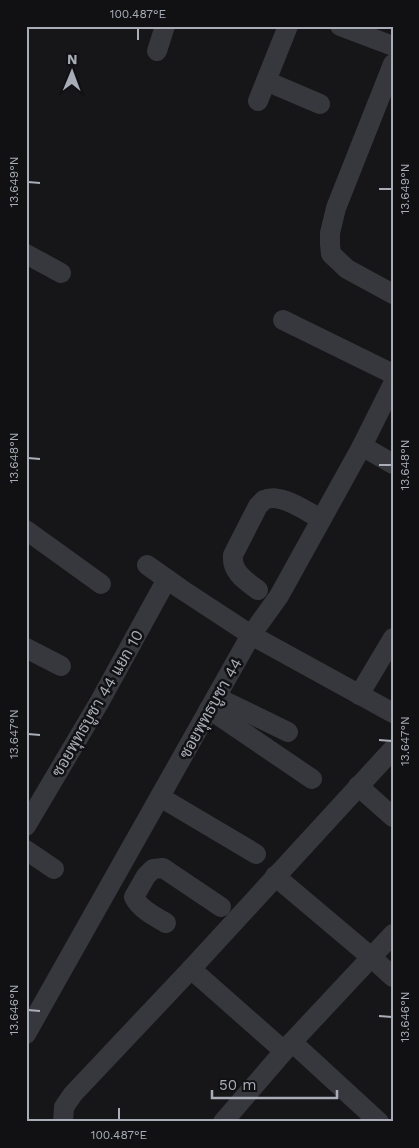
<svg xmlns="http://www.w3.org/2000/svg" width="419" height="1148" font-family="'Work Sans',Sarabun,sans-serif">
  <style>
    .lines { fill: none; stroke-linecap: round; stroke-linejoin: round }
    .minor { stroke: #37383d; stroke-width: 20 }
    .ticks { fill: none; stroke: #a8adb8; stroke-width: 2 }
    .labels { text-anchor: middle; stroke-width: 5; stroke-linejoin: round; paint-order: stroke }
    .street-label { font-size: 16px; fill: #a8adb8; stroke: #111113 }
    .neatline { fill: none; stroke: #a8adb8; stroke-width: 2 }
    .ticks-label { font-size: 12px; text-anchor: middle; fill: #a8adb8 }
  </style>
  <rect width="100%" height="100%" fill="#161618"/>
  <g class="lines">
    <!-- minor -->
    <g class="minor">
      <path d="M340 26 393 46"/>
      <path d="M157 51 165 26"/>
      <path d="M393 64 336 208 330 233V244L331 254 347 269 393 294"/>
      <path d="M266 81 320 104"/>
      <path d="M258 101 288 26"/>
      <path d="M26 254 61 273"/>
      <path d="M283 320 393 374"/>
      <path d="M362 446 393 464"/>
      <path d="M26 530 101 584"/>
      <path d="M147 565 181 589 251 635 393 713"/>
      <path d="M258 590C246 581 231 572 233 555L258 506C259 505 263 501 264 500 280 492 307 512 321 519"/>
      <path d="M26 648 61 666"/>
      <path d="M359 695 393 638"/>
      <path d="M216 697 288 732"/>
      <path d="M209 709 312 779"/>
      <path d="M358 786 393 817"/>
      <path d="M160 797 256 854"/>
      <path d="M26 826 100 701 167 579"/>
      <path d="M26 850 54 869"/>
      <path d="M275 876 371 957 393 977"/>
      <path d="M166 923C154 916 140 909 134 897L146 876 153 869 163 868 221 907"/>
      <path d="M191 969 284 1051"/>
      <path d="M26 1034 251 635 279 596 362 446 393 384"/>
      <path d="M292 1042 379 1122"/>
      <path d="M63 1122 64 1107 73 1094 191 969 393 749"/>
      <path d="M223 1122 292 1042 393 934"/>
    </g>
  </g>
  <!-- ticks -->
  <path class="ticks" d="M138 40V28M28 182 40 183M379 189H392M28 458 40 459M379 465H392M28 734 40 735M379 740 392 741M28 1010 40 1011M379 1016 392 1017M119 1120V1108"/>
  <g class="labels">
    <!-- street labels -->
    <g class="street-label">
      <text transform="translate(97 703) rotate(-60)" y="6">ซอยพุทธบูชา 44 แยก 10</text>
      <text transform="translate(210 708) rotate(-61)" y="6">ซอยพุทธบูชา 44</text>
    </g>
  </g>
  <!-- border -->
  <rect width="419" height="1148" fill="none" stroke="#111113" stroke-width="55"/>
  <!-- north arrow -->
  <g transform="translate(72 72) rotate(1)" stroke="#111113" stroke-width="4" paint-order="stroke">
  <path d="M0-4L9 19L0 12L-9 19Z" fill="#a8adb8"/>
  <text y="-8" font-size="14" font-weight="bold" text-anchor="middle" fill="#a8adb8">N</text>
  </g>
  <!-- scale -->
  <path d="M212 1090v8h125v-8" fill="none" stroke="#a8adb8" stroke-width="2.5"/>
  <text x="219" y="1090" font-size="15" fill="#a8adb8" stroke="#111113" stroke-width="4" paint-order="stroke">50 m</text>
  <rect x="28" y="28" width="364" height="1092" class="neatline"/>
  <g class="ticks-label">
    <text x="138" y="18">100.487°E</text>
    <text transform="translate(14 182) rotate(-90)" y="4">13.649°N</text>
    <text transform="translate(405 189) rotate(-90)" y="4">13.649°N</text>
    <text transform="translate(14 458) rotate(-90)" y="4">13.648°N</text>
    <text transform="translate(405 465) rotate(-90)" y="4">13.648°N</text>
    <text transform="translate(14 734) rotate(-90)" y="4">13.647°N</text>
    <text transform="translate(405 741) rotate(-90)" y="4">13.647°N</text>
    <text transform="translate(14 1010) rotate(-90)" y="4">13.646°N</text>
    <text transform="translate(405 1017) rotate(-90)" y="4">13.646°N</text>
    <text x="119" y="1139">100.487°E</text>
  </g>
</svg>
